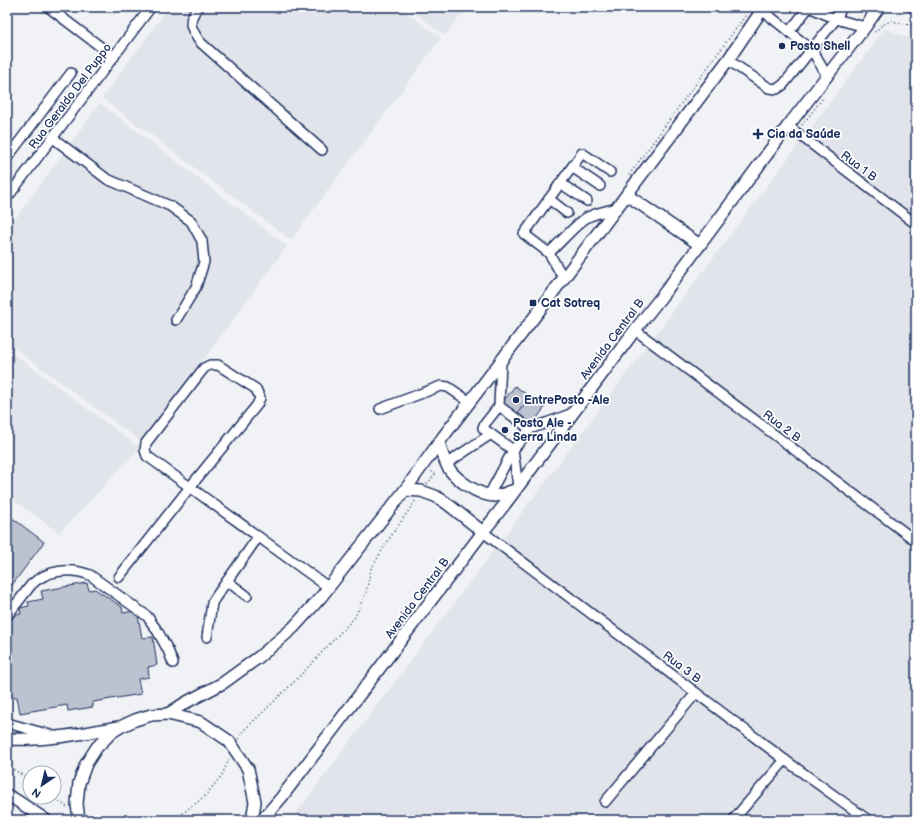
<svg xmlns="http://www.w3.org/2000/svg" width="923" height="827" font-family="'Balsamiq Sans',sans-serif">
  <style>
    .built { fill: #e1e4ea }
    .building { fill: #bcc2d0; stroke: #1b2f5e }
    .lines { fill: none; stroke-linecap: round; stroke-linejoin: round }
    .minor-casing { stroke: #1b2f5e; stroke-width: 12 }
    .major-casing { stroke: #1b2f5e; stroke-width: 14 }
    .path { stroke: #1b2f5e; stroke-width: 1.5; stroke-dasharray: 1 3; stroke-linecap: butt }
    .minor { stroke: #fff; stroke-width: 9 }
    .major { stroke: #fff; stroke-width: 11 }
    .poi-dot { fill: #1b2f5e; stroke: #fff; stroke-width: 1.5 }
    .labels { text-anchor: middle; stroke-width: 3.5; stroke-linejoin: round; paint-order: stroke }
    .poi-label { font-size: 12px; font-weight: bold; fill: #1b2f5e; stroke: #fff; text-anchor: start }
    .street-label { font-size: 12px; fill: #1b2f5e; stroke: #fff }
  </style>
  <rect width="100%" height="100%" fill="#f1f2f5"/>
  <filter id="ink" filterUnits="userSpaceOnUse"><feTurbulence type="fractalNoise" baseFrequency=".025" numOctaves="2"/><feDisplacementMap in="SourceGraphic" scale="8" xChannelSelector="R" yChannelSelector="G"/><feConvolveMatrix kernelMatrix="1 2 1 2 8 2 1 2 1" color-interpolation-filters="sRGB"/></filter>
  <g filter="url(#ink)">
    <!-- built -->
    <g class="built">
      <path d="M169 7H399L441 38 291 240 102 98Z"/>
      <path d="M407 7H467L445 36Z"/>
      <path d="M885 29 916 40V820H291Z"/>
      <path d="M100 103 287 246 143 443 7 343V230Z"/>
      <path d="M7 349 140 448 59 533 7 495Z"/>
    </g>
    <!-- building -->
    <g class="building">
      <path d="M515 386 530 397 517 414 502 403Z"/>
      <path d="M530 397 545 407 532 425 517 414Z"/>
      <path d="M7 514 44 542 7 592Z"/>
      <path d="M87 583 89 590 95 589 122 607 123 613 134 611 138 615 142 638 153 637 157 665 148 667 149 677 138 679 141 694 93 702V707L68 711 67 705 20 713 17 697 7 699V624L15 615 21 614 20 608 29 606 28 602 43 599 41 591Z"/>
    </g>
    <g class="lines">
      <!-- minor casing -->
      <g class="minor-casing">
        <g id="minor">
          <path d="M48 7 114 57"/>
          <path d="M198 7C187 21 190 28 200 42L322 150"/>
          <path d="M809 7 836 19 865 27"/>
          <path d="M912 7 916 9"/>
          <path d="M762 10 812 50 827 76"/>
          <path d="M789 32 809 7"/>
          <path d="M728 60 769 88 777 89 783 85 836 19 842 7"/>
          <path d="M788 126 916 224"/>
          <path d="M53 138 107 179 170 206 191 221 202 241 204 262 196 287 176 320"/>
          <path d="M7 158 71 73"/>
          <path d="M572 167 600 186"/>
          <path d="M560 183 587 201"/>
          <path d="M7 198 151 7"/>
          <path d="M549 199 567 213"/>
          <path d="M549 253 524 234 582 153 610 172"/>
          <path d="M564 279 549 253C560 243 574 226 586 218 595 213 607 211 617 208"/>
          <path d="M635 330 916 541"/>
          <path d="M501 361 499 406 530 429 573 413"/>
          <path d="M499 406 484 425 483 428 485 430 513 450 518 486"/>
          <path d="M380 409 441 386 448 387 470 402"/>
          <path d="M446 464 491 434"/>
          <path d="M489 495 513 450 530 429"/>
          <path d="M483 532 785 760 868 820"/>
          <path d="M119 577 190 487 257 405 260 398 256 389 218 365H210L204 368 146 443 145 450 147 456C208 500 268 544 328 587"/>
          <path d="M227 581 247 596"/>
          <path d="M7 616 31 585C46 570 71 567 90 575L147 616 158 632 168 650 173 663"/>
          <path d="M207 637 212 603 215 598 258 537"/>
          <path d="M7 723 54 736"/>
          <path d="M605 802 696 693"/>
          <path d="M733 820 785 760"/>
        </g>
      </g>
      <!-- major casing -->
      <g class="major-casing">
        <g id="major">
          <path d="M627 195 700 245"/>
          <path d="M439 443C442 452 444 461 449 469 458 481 478 495 494 496 500 496 508 492 515 490"/>
          <path d="M405 490 421 491 435 496 445 502 483 532"/>
          <path d="M168 714 185 703 223 683 259 657 293 628 321 597 405 490 443 437 542 307 728 60 764 7"/>
          <path d="M7 739C45 741 81 734 118 727"/>
          <path d="M7 795 16 800 46 820"/>
          <path d="M79 820 77 804 79 783 86 764 97 747 112 732 120 727 135 720 151 715 168 714 201 722 229 741 248 769 255 802 252 820"/>
          <path d="M262 820 281 798 483 532 505 504 635 330 665 292 788 126 865 27 879 7"/>
        </g>
      </g>
      <!-- path -->
      <g class="path">
        <path d="M875 32 882 25 891 21 916 26"/>
        <path d="M802 125 823 98"/>
        <path d="M629 175 746 15"/>
        <path d="M427 484 435 474 431 471"/>
        <path d="M238 739 244 730 260 715 297 679 355 617 366 592 371 569 387 542 416 500"/>
        <path d="M7 765 30 780"/>
        <path d="M53 797 68 808"/>
        <path d="M88 816 102 820"/>
        <path d="M168 820 175 819 205 796 222 775 229 759"/>
      </g>
      <!-- minor -->
      <use href="#minor" class="minor"/>
      <!-- major -->
      <use href="#major" class="major"/>
    </g>
  </g>
  <!-- markers -->
  <g class="poi-dot">
    <circle cx="782" cy="46" r="4"/>
    <path d="M756 128h4v4h4v4h-4v4h-4v-4h-4v-4h4z"/>
    <rect x="529" y="299" width="8" height="8" rx="2"/>
    <circle cx="516" cy="400" r="4"/>
    <circle cx="505" cy="430" r="4"/>
  </g>
  <g class="labels">
    <!-- poi labels -->
    <g class="poi-label">
      <text x="790" y="50">Posto Shell</text>
      <text x="767" y="138">Cia da Saúde</text>
      <text x="541" y="307">Cat Sotreq</text>
      <text x="524" y="404">EntrePosto -Ale</text>
      <text x="513" y="427">Posto Ale -<tspan x="513" dy="14">Serra Linda</tspan></text>
    </g>
    <!-- street labels -->
    <g class="street-label">
      <text transform="translate(70 96) rotate(-53)" y="4">Rua Geraldo Del Puppo</text>
      <text transform="translate(859 166) rotate(37)" y="4">Rua 1 B</text>
      <text transform="translate(612 339) rotate(-53)" y="4">Avenida Central B</text>
      <text transform="translate(782 426) rotate(37)" y="4">Rua 2 B</text>
      <text transform="translate(417 598) rotate(-53)" y="4">Avenida Central B</text>
      <text transform="translate(682 667) rotate(37)" y="4">Rua 3 B</text>
    </g>
  </g>
  <!-- margin -->
  <rect width="923" height="827" fill="none" stroke="#fff" stroke-width="24"/>
  <rect x="12" y="12" width="899" height="803" fill="none" stroke="#1b2f5e" stroke-width="1.5" filter="url(#ink)"/>
  <!-- north arrow -->
  <g transform="translate(42 785) rotate(215)"><circle r="19" fill="#ffffff" stroke="#a4acbf"/>
  <path d="M0-3L7 15L0 10L-7 15Z" fill="#1b2f5e"/>
  <text y="-6" font-size="11" font-weight="bold" text-anchor="middle" fill="#1b2f5e">N</text>
  </g>
</svg>
